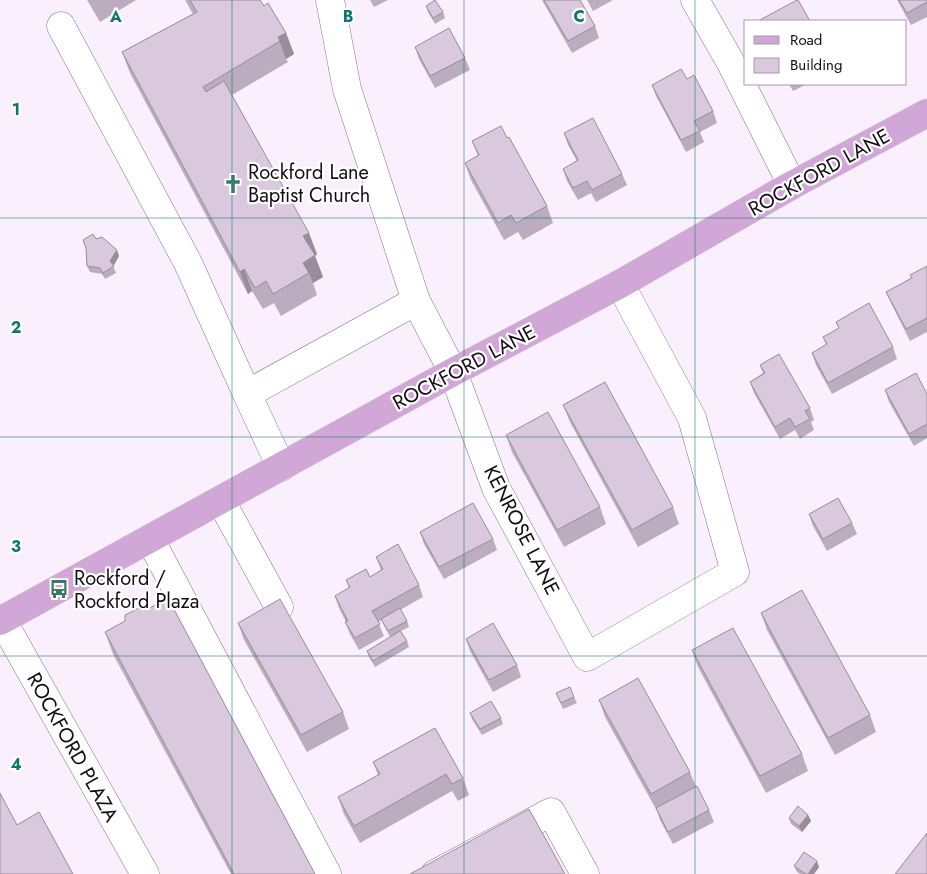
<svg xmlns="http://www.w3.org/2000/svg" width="927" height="874" font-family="Jost,sans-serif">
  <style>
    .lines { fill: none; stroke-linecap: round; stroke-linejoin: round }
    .minor-casing { stroke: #867589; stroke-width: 29 }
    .major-casing { stroke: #d4d3d5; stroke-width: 29 }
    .minor { stroke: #fff; stroke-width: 28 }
    .major { stroke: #d0a7d7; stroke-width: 28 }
    .wall { fill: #bbacbf }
    .shaded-wall { fill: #998c9b }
    .building { fill: #dac8de; stroke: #998c9b }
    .grid { fill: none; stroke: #0f766e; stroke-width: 1; stroke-opacity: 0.55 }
    .labels { text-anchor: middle; stroke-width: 4.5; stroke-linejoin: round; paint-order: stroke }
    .poi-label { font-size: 20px; fill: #120c13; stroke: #fff; text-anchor: start }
    .street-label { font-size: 20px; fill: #120c13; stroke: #fff }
    .grid-label { font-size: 16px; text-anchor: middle; font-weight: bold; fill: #0f766e; stroke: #fff; stroke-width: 4.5; stroke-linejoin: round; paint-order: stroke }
  </style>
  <rect width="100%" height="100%" fill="#faeffc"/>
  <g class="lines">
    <!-- minor casing -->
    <g class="minor-casing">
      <g id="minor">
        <path d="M330 0 347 89 416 301"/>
        <path d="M695 0 731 63 792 185"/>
        <path d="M61 26 188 263 247 394"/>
        <path d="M281 467 247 394 416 301 453 372 496 488 587 657 735 572 692 418 620 284"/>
        <path d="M221 501 279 607"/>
        <path d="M150 539 327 874"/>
        <path d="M2 620 145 874"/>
        <path d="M435 874 551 812 585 874"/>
      </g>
    </g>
    <!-- major casing -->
    <g class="major-casing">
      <path id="major" d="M0 621 453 372 620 284 792 185 927 113"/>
    </g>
    <!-- minor -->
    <use href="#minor" class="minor"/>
    <!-- major -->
    <use href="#major" class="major"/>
  </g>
  <!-- wall -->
  <g class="wall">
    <path d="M87 0H136L100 22Z"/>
    <path d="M185 0H260L264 6 286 33 294 54 286 59 288 62 232 95 317 254 315 256 323 277 313 283 317 295 281 316 274 303 263 309 252 291 248 294 130 73 122 52 193 14Z"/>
    <path d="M370 0H388L374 7Z"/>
    <path d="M542 0H580L595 26 599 38 572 53Z"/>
    <path d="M587 0H613L593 11Z"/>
    <path d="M897 0H927V17L911 25Z"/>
    <path d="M426 6 443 12 445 18 435 24 428 12Z"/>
    <path d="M415 47 465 58 470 70 435 88 419 59Z"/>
    <path d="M687 79 713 111 717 123 700 132 704 142 686 152 656 96 652 85Z"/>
    <path d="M789 84H807L793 91Z"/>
    <path d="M564 133 622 174 627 185 596 202 591 193 578 200 567 181 563 169 577 161 568 145Z"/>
    <path d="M507 138 547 206 553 223 523 240 518 232 504 240 471 180 465 163 478 156 472 141Z"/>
    <path d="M96 239 119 256 113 266 116 273 105 279 102 274 90 272 87 266 86 248Z"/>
    <path d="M927 266V332L910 341 891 303 886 292 911 278Z"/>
    <path d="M836 322 893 347 897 359 832 394 816 365 812 353 826 345 823 337 839 328Z"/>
    <path d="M760 365 810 408 814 420 811 422 814 430 800 439 795 430 780 439 754 393 750 382 763 373Z"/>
    <path d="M885 390 927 394V438L914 446 889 402Z"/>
    <path d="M563 405 673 507 679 524 638 547 570 422Z"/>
    <path d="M506 435 600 507 606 524 564 547 512 452Z"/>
    <path d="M809 514 852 523 857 534 827 551 813 526Z"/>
    <path d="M420 532 493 539 497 550 444 579 424 544Z"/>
    <path d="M376 557 419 585 423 597 400 610 407 621 409 627 401 631 407 641 409 647 375 667 369 657 367 651 390 637 384 625 382 620 378 622 384 636 359 650 350 634 345 622H346L339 608 335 596 349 588 346 580 370 577 381 570Z"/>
    <path d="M761 613 870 715 876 732 835 755 767 630Z"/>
    <path d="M238 623 343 712 349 729 307 752 244 640Z"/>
    <path d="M105 632 315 874H231L113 654Z"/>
    <path d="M466 639 517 665 521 677 493 692 470 651Z"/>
    <path d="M692 650 802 754 808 771 766 793 698 667Z"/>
    <path d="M556 693 574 697 577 703 563 709Z"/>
    <path d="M599 700 690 772 696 787 709 810 714 822 673 844 660 820 657 811 605 717Z"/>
    <path d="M470 713 501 718 503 724 482 735 472 719Z"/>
    <path d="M435 728 463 778 469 795 458 801 452 791 360 843 344 814 338 797 378 775 373 762Z"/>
    <path d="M808 815 811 821 802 832 791 824 789 818Z"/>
    <path d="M794 866 819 867 814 874H800L797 872Z"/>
  </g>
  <!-- shaded-wall -->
  <g class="shaded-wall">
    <path d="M286 33 294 54 286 59 278 37Z"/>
    <path d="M309 233 317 254 315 256 323 277 313 283 309 273 303 263V236Z"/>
    <path d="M117 250 119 256 113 267 110 261Z"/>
    <path d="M244 269 252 291 248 294 240 272Z"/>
    <path d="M808 815 811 821 802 832 799 826Z"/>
    <path d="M817 861 819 867 814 874H808Z"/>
  </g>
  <!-- building -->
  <g class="building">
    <path d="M190 0H260L264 6 268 3 286 33 278 37 280 41 203 87 206 92 224 81 309 233 303 236 315 255 303 263 309 273 273 294 266 281 255 288 244 269 240 272 122 52 197 12Z"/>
    <path d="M435 0 443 12 433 18 426 6Z"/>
    <path d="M544 0H580L595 26 568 41Z"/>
    <path d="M797 0H798L810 21H758Z"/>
    <path d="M899 0H927V2L907 13Z"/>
    <path d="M449 28 465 58 430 76 415 47Z"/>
    <path d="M681 69 687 79 694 75 713 111 694 121 700 131 681 140 652 85Z"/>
    <path d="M593 118 622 174 592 190 587 181 573 188 563 169 578 160 564 133Z"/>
    <path d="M501 126 507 138 509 137 547 206 516 223 511 215 498 223 465 163 479 155 472 141Z"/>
    <path d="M93 234 96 239 102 237 117 250 110 261 114 266 103 273 100 268 87 266 86 248 83 240Z"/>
    <path d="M927 266V318L906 329 886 292 912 278 910 275Z"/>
    <path d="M869 303 893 347 828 383 812 353 827 344 823 337 839 328 836 322Z"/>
    <path d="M779 354 810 408 805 411 810 419 795 427 790 418 775 427 750 382 765 373 760 365Z"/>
    <path d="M916 373 927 394V424L909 434 885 390Z"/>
    <path d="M605 382 673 507 632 530 563 405Z"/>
    <path d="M548 412 600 507 557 530 506 435Z"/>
    <path d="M838 498 852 523 823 539 809 514Z"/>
    <path d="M473 503 493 539 439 567 420 532Z"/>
    <path d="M398 544 419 585 372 611 380 624 355 638 345 622 348 621 335 596 350 587 346 580 366 569 370 577 383 569 376 557Z"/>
    <path d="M802 590 870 715 828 738 761 613Z"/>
    <path d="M168 598 315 874H234L105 632 125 621V615L139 608 146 610Z"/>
    <path d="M280 599 343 712 301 735 238 623Z"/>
    <path d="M400 608 407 621 388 631 381 619Z"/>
    <path d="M493 623 517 665 489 680 466 639Z"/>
    <path d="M733 628 802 754 760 776 692 650Z"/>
    <path d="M400 631 407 641 373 661 367 651Z"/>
    <path d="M638 678 690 772 651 794 599 700Z"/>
    <path d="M570 687 574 697 561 703 556 693Z"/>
    <path d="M491 701 501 718 480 729 470 713Z"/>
    <path d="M435 728 463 778 452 784 446 774 354 826 338 797 380 774 373 762Z"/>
    <path d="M697 786 709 810 668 832 656 808Z"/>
    <path d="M0 793 17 825 39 812 73 874H0Z"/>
    <path d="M798 806 808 815 799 826 789 818Z"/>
    <path d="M529 809 565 874H410Z"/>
    <path d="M927 833V874H895Z"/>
    <path d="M804 852 817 861 808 874H806L794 866Z"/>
  </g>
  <!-- grid -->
  <path class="grid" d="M232 0V874M464 0V874M695 0V874M0 218H927M0 437H927M0 656H927"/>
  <!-- icons -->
  <defs>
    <g id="church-bare" transform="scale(1.5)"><path d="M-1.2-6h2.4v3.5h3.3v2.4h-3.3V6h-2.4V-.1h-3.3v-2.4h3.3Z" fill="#387968" stroke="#fff" stroke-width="2.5" paint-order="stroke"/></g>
    <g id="bus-bare" transform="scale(1.5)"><path d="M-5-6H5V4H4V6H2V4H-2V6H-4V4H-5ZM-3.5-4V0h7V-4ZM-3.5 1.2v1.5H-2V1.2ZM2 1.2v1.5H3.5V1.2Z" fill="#387968" stroke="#fff" stroke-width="2.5" paint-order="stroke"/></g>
  </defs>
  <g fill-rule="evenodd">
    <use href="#church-bare" x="233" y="184"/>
    <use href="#bus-bare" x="59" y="589"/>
  </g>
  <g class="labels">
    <!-- poi labels -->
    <g class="poi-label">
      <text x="248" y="179">Rockford Lane<tspan x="248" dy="23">Baptist Church</tspan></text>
      <text x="74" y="585">Rockford /<tspan x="74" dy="23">Rockford Plaza</tspan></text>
    </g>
    <!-- street labels -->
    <g class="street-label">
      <text transform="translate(819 172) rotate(-29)" y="7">ROCKFORD LANE</text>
      <text transform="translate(464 367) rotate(-28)" y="7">ROCKFORD LANE</text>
      <text transform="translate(522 530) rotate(63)" y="7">KENROSE LANE</text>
      <text transform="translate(73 747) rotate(61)" y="7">ROCKFORD PLAZA</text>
    </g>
  </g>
  <g class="grid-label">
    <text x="116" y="22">A</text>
    <text x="348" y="22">B</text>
    <text x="579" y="22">C</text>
    <text x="16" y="115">1</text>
    <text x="16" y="333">2</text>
    <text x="16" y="552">3</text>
    <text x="16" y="770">4</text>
  </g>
  <!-- legend -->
  <rect x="744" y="20" width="162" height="65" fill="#ffffff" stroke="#a09ea1"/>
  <rect x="754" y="36" width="25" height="8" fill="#d0a7d7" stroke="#a09ea1"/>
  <text x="790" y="45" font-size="15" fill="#120c13">Road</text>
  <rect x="754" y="58" width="25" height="15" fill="#dac8de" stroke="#a09ea1"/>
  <text x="790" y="70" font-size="15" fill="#120c13">Building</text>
</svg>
